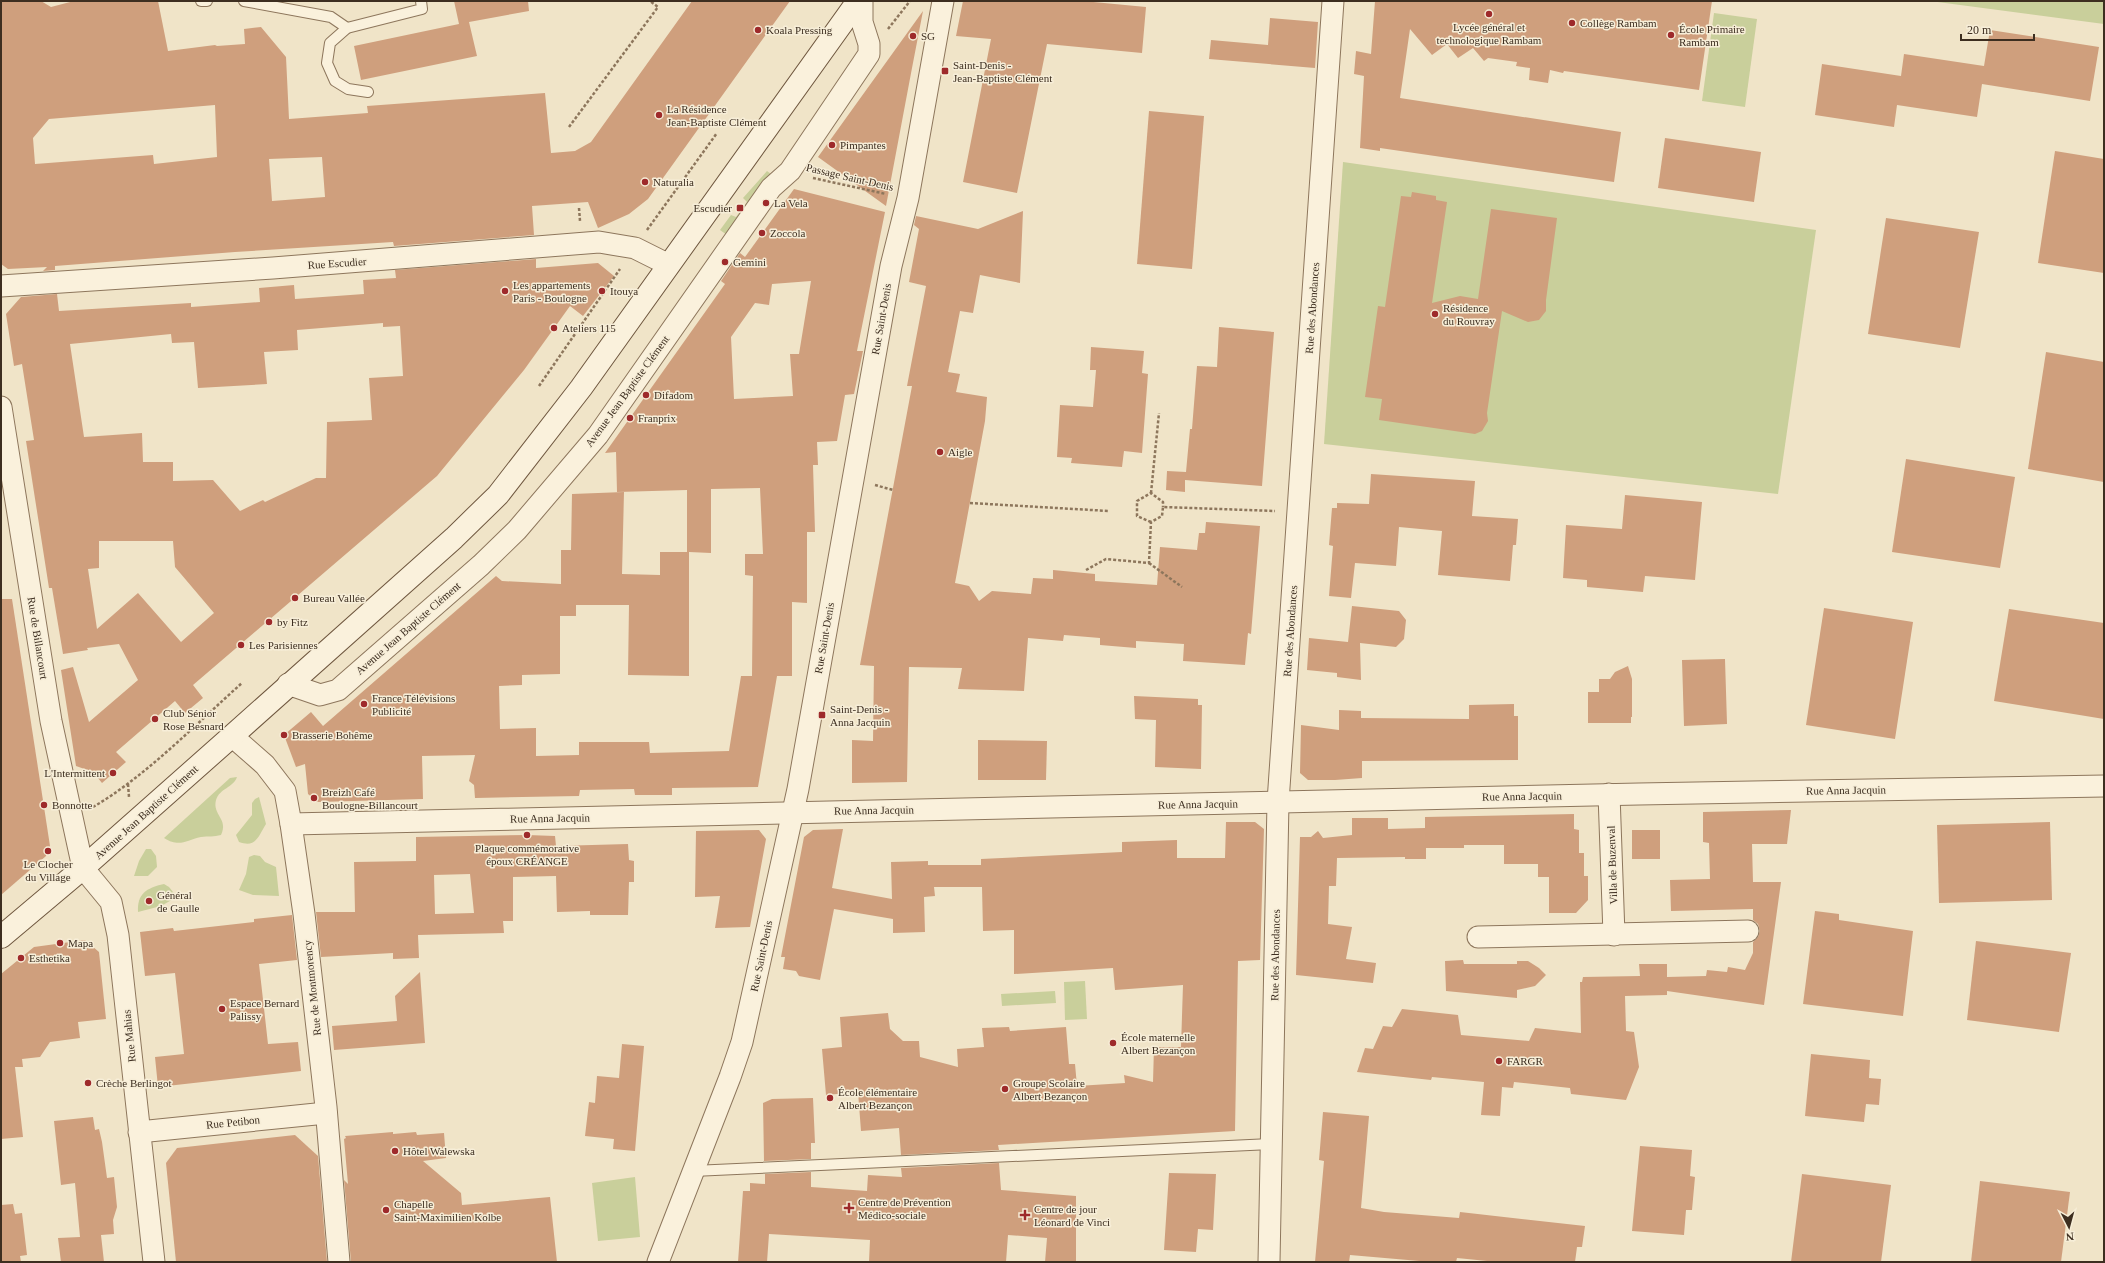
<svg xmlns="http://www.w3.org/2000/svg" width="2105" height="1263" font-family="'Times New Roman',serif">
  <style>
    .green { fill: #c9cf9b }
    .building { fill: #cf9f7d; fill-rule: evenodd }
    .lines { fill: none; stroke-linecap: round; stroke-linejoin: round }
    .lane-casing { stroke: #8d765c; stroke-width: 12 }
    .street-casing { stroke: #8d765c; stroke-width: 23 }
    .secondary-casing { stroke: #6f573f; stroke-width: 24 }
    .path { stroke: #8d765c; stroke-width: 2.5; stroke-dasharray: 3 2; stroke-linecap: butt }
    .lane { stroke: #faf1dc; stroke-width: 10 }
    .street { stroke: #faf1dc; stroke-width: 21 }
    .secondary { stroke: #faf1dc; stroke-width: 22 }
    .poi-dot { fill: #9e2a2b; stroke: #f7eed8; stroke-width: 1.5 }
    .labels { text-anchor: middle; stroke-width: 3; stroke-linejoin: round; paint-order: stroke }
    .poi-label { font-size: 11px; fill: #3d2e20; stroke: #f7eed8; text-anchor: start }
    .street-label { font-size: 11px; fill: #3d2e20; stroke: #f7eed8 }
  </style>
  <rect width="100%" height="100%" fill="#f0e4c8"/>
  <!-- green -->
  <g class="green">
    <path d="M1930 1H2104V24Z"/>
    <path d="M1714 13 1757 19 1745 107 1702 101Z"/>
    <path d="M1343 162 1816 230 1778 494 1324 444Z"/>
    <path d="M767 171 775 177 727 235 720 230 731 215 736 217 747 202 743 198Z"/>
    <path d="M237 777C233 788 220 788 216 800 212 815 229 819 221 835 214 837 208 836 201 837 186 840 180 848 164 838L230 778Z"/>
    <path d="M259 797 266 824C258 837 256 848 239 842L236 835 252 815V803L255 799Z"/>
    <path d="M146 849H151L156 856 157 867 148 876H134L139 861Z"/>
    <path d="M254 855 260 856 265 862 276 867 279 896 253 895 239 890 246 874 249 857Z"/>
    <path d="M164 884 169 887 177 897 161 906 138 912C137 894 146 888 164 884Z"/>
    <path d="M1085 981 1087 1019 1065 1020 1064 982Z"/>
    <path d="M1055 991 1056 1003 1002 1006 1001 994Z"/>
    <path d="M635 1177 640 1237 598 1241 592 1183Z"/>
  </g>
  <!-- building -->
  <g class="building">
    <path d="M1 1H41L51 7 74 1H158L168 51 215 45 217 46 245 44 244 29 261 27 286 57 289 119 368 113 367 106 545 93 551 153 575 151 591 142 692 1H790L648 199 629 214 598 228 588 202 532 206 534 235 394 246 393 242 235 252 55 266V270L43 271 47 267 8 269 1 264ZM215 105 217 157 154 164 153 155 35 164 33 138 49 119ZM322 157 325 197 272 201 269 159Z"/>
    <path d="M454 1H528L529 11 469 22 477 56 361 80 354 46 459 24Z"/>
    <path d="M963 1H1083L1146 7 1142 53 1047 44 1017 193 963 182 991 39 956 36Z"/>
    <path d="M1375 1H1712L1699 90 1564 71 1563 73 1550 70 1548 83 1529 80 1530 68 1516 66 1517 62 1488 58 1484 61 1473 48 1458 58 1447 44 1432 55 1410 29 1400 98 1621 132 1614 182 1380 148V151L1360 148 1364 76 1354 74 1356 51 1371 54Z"/>
    <path d="M923 11 912 68 886 206 818 157Z"/>
    <path d="M1270 18 1318 22 1315 68 1209 59 1211 40 1268 45Z"/>
    <path d="M1990 30 2099 47 2090 101 1982 84 1977 117 1897 105 1894 127 1815 115 1822 64 1901 76 1904 54 1984 66Z"/>
    <path d="M1149 111 1204 116 1192 269 1137 264Z"/>
    <path d="M1665 138 1761 152 1754 202 1658 188Z"/>
    <path d="M2055 151 2104 159V273L2038 263Z"/>
    <path d="M794 189 885 212 857 351H863L854 394 845 395 837 441 817 442 818 465H813L815 532H807V603L792 602V676H777L758 787 672 788V795H635L634 789 580 790 579 796 475 798 474 785 469 781 475 755 422 756 423 799 318 802 308 794 305 764 296 767 284 735 311 712 323 726 496 576 502 581 561 584V550H571L572 494 624 492 622 574 660 575V552H687V490L617 492 616 452 605 453 725 284 721 281 740 253 745 257ZM811 281 799 354H790L793 396 734 399 731 337 755 303 769 305 772 284ZM760 488 763 554H745V575L753 576 752 676H741L729 751 650 753 649 742H579V755L536 756V728L500 729 499 686 522 685V675L560 674V616H576V605H629L628 675 689 676V552L711 553V489Z"/>
    <path d="M1412 192 1436 196V200L1447 202 1432 303 1460 296 1478 299 1491 209 1557 218 1546 300V311L1539 320 1528 322 1502 311 1487 413 1488 421 1482 431 1475 434 1379 420 1382 399 1365 397 1378 306 1385 307 1401 196 1411 197Z"/>
    <path d="M1023 211 1020 283 980 275 973 313 960 311 948 372 960 374 956 392 987 397 985 421 955 583 969 586 979 601 992 591 1031 594 1033 578 1053 579V570L1095 574V581L1157 585 1160 547 1197 550 1199 533H1205L1206 522 1260 526 1251 634 1248 633 1245 665 1183 661 1184 644 1136 641V648L1100 645V638L1064 635 1063 641 1028 638 1024 691 958 689 962 668 909 667 907 782 852 783V740L873 741 874 666 860 665 912 386H907L926 286 909 282 919 229 914 225 916 216 978 229Z"/>
    <path d="M1886 218 1979 232 1960 348 1868 334Z"/>
    <path d="M536 259V268L598 263 614 276 583 316 570 306 524 370 437 476 193 685 203 698 185 713 175 701 116 752 126 762 102 783 93 772 76 766 61 670 73 667 89 722 138 680 119 644 87 648 88 650 63 654 52 588H49L26 441 34 440 22 364 14 366 6 314 21 297 57 294 59 311 191 303V307L260 302 259 288 294 285 295 299 364 294 363 280 396 278 395 270ZM383 323V327L400 326 403 376 369 378 372 420 327 422 326 478H316L265 502 263 500 240 511 213 480 173 481V462H143L142 433 84 437 70 344 171 334 172 343 194 342 198 388 267 384 264 352 298 350 297 330ZM99 541H173L175 567 214 613 181 642 138 593 97 629 88 569 99 568Z"/>
    <path d="M1219 327 1274 332 1262 486 1185 480V492L1166 490 1167 471 1186 472 1190 429H1192L1197 366 1217 367Z"/>
    <path d="M1091 347 1144 351 1142 373 1148 374 1142 453 1124 451 1122 467 1071 463 1072 458 1057 457 1060 405 1093 407 1096 370H1090Z"/>
    <path d="M2046 352 2104 362V482L2028 469Z"/>
    <path d="M1906 459 2015 477 2000 568 1892 552Z"/>
    <path d="M1371 474 1475 481 1472 516 1518 519 1516 545H1513L1510 581 1438 575 1442 531 1399 527 1396 566 1355 563 1351 598 1329 596 1333 546 1329 545 1332 508H1337V503L1369 504Z"/>
    <path d="M1625 495 1702 502 1695 580 1645 576 1643 592 1587 587V580L1563 578 1566 525 1622 529Z"/>
    <path d="M1 599H12L50 846 46 856 1 895Z"/>
    <path d="M1352 606 1399 611 1406 620 1404 639 1396 647 1360 643 1361 680 1337 677V673L1307 670 1309 638 1348 642Z"/>
    <path d="M1824 608 1913 622 1895 739 1806 725Z"/>
    <path d="M2009 609 2104 623V719L1994 701Z"/>
    <path d="M1725 659 1727 724 1684 726 1682 660Z"/>
    <path d="M1628 666 1632 679V717H1631V723H1588V692H1599V679H1610L1615 672Z"/>
    <path d="M1134 696 1198 699V705H1202L1201 769 1155 767 1156 720 1135 719Z"/>
    <path d="M1514 704V716H1518V760L1362 761V778L1335 780H1308L1300 773 1301 725 1339 730V710L1361 711V718L1469 719V705Z"/>
    <path d="M978 740 1047 741 1046 780H978Z"/>
    <path d="M1791 810 1787 844H1752L1753 882H1781L1764 1005 1667 991V995L1625 996 1626 1031 1634 1032 1639 1067 1626 1100 1571 1094 1570 1088 1514 1082 1513 1088 1502 1087 1500 1116 1481 1115 1484 1082 1432 1077 1431 1080 1357 1072 1365 1048 1373 1049 1383 1026 1392 1027 1402 1009 1458 1015 1461 1035 1529 1041 1535 1028 1581 1033 1580 982H1582L1583 977 1640 976 1639 964H1667V977L1706 976 1707 970 1727 972 1728 967 1745 970 1753 953V942L1758 937 1760 931 1758 924 1753 920V909L1671 911 1670 880 1710 879 1709 843 1703 842V812Z"/>
    <path d="M1574 814V829L1579 830V853H1584V876H1588V900L1576 913H1549V877H1538V864H1504V845H1464V848H1426V859H1405V857L1337 858 1336 886H1329L1328 924 1352 927 1346 959 1376 963 1373 983 1296 975 1300 837H1311L1318 831 1323 838 1352 835V818H1388V829L1425 828V817Z"/>
    <path d="M1226 822H1255L1264 829 1260 960 1238 961 1235 1131 998 1145 999 1150 901 1155 899 1128 861 1131 858 1092 826 1095 822 1049 842 1047 840 1017 888 1013 890 1029 903 1041H919L920 1057 958 1067 957 1049 984 1047 982 1028 1009 1027 1010 1031 1066 1027 1069 1064H1075L1077 1086 1125 1083 1124 1075 1153 1082 1154 1047H1181L1183 985 1115 990 1113 968 1014 974V930L983 931 982 887H934L935 896 924 897 925 932 893 933V919L834 909 820 980 799 976 796 971 783 969 785 957H781L804 837 813 830 843 829 832 888 892 899 891 862 928 861V865H981V859L1122 852V842L1177 840V858H1225Z"/>
    <path d="M2050 822 2052 900 1939 903 1937 825Z"/>
    <path d="M759 830 766 839 750 927 715 928 720 896 695 897 696 831Z"/>
    <rect x="1632" y="830" width="28" height="29"/>
    <path d="M527 835 555 836 556 846 628 844 629 860 634 861V882H629L628 915H590V911L557 912 556 876 513 877V921H503L504 933 418 935 419 958 393 959V953L321 957 316 912H355L354 862 416 861V837ZM470 874 474 913 435 914 434 875Z"/>
    <path d="M1815 911 1839 914V920L1913 931 1903 1016 1803 1004Z"/>
    <path d="M292 915 297 960 259 964 268 1044 298 1042 301 1071 158 1087 155 1057 184 1054 175 973 145 976 140 932 173 928 174 931 254 922V919Z"/>
    <path d="M85 940 99 952 106 1019 78 1022 80 1038 50 1042 40 1057 22 1059 23 1067H15L23 1137 1 1139V974L34 947Z"/>
    <path d="M1976 941 2071 953 2059 1032 1967 1020Z"/>
    <path d="M1463 960 1464 964H1517V961H1528L1539 968 1546 975 1535 986 1517 990V998L1446 991 1445 961Z"/>
    <path d="M420 972 425 1043 334 1050 332 1026 397 1021 395 996Z"/>
    <path d="M622 1044 644 1046 635 1151 613 1149 614 1139 585 1136 589 1102 595 1103 597 1076 619 1078Z"/>
    <path d="M1811 1054 1870 1060 1869 1078 1881 1079 1879 1105 1866 1104 1864 1122 1805 1116Z"/>
    <path d="M813 1098 815 1143H811V1159L764 1161 763 1103 772 1099Z"/>
    <path d="M1323 1112 1369 1116 1361 1208 1384 1212 1459 1218 1460 1212 1585 1226 1582 1247H1577L1575 1262H1497L1457 1258 1456 1262H1431L1350 1255 1349 1262H1315L1324 1161 1319 1160Z"/>
    <path d="M93 1117 95 1130 99 1129 102 1142 107 1178 114 1177 117 1207 113 1220 114 1234 101 1235 104 1262H61L58 1238 80 1237 75 1183 61 1185 54 1121Z"/>
    <path d="M393 1132V1134L416 1132 417 1135 444 1133 446 1158 423 1161 461 1193 462 1205 550 1197 557 1262H351L344 1180 348 1184 344 1139 346 1138 345 1136Z"/>
    <path d="M295 1135 318 1156 327 1262H176L166 1163 177 1148Z"/>
    <path d="M1640 1146 1692 1150 1690 1176 1695 1177 1692 1210H1686L1684 1235 1632 1231Z"/>
    <path d="M999 1163 1001 1190 1076 1196V1262H1045L1047 1238 1008 1235 1006 1262H869L870 1240 769 1234 767 1262H738L743 1191H750V1183L765 1184V1174L811 1172V1187L867 1191 868 1175 902 1177 901 1168Z"/>
    <path d="M1169 1173 1216 1174 1213 1230 1198 1229 1196 1252 1164 1250Z"/>
    <path d="M1802 1174 1891 1185 1881 1262H1791Z"/>
    <path d="M1980 1181 2070 1192 2061 1262H1971Z"/>
    <path d="M13 1204 15 1214 22 1213 27 1255 20 1256 21 1262H1V1205Z"/>
  </g>
  <g class="lines">
    <!-- lane casing -->
    <g class="lane-casing">
      <g id="lane">
        <path d="M201 1H207"/>
        <path d="M244 1 331 17 347 28"/>
        <path d="M368 92 348 89 335 81 327 63 330 43 347 28 422 9 421 1"/>
        <path d="M693 1171 1271 1144"/>
      </g>
    </g>
    <!-- street casing -->
    <g class="street-casing">
      <g id="street">
        <path d="M1 286 273 268 599 242 635 248 669 265"/>
        <path d="M1 407 51 721 83 868 111 902 118 935 154 1262"/>
        <path d="M288 684 320 695 338 690 481 565 517 530 598 435 771 188 790 171 869 54V44L862 22V1"/>
        <path d="M232 736 265 765 285 791 291 824 304 914 326 1107 339 1262"/>
        <path d="M1609 794 1614 935"/>
        <path d="M291 824 1639 794 2104 786"/>
        <path d="M1478 937 1748 931"/>
        <path d="M139 1132 326 1113"/>
        <path d="M658 1262 730 1077 742 1042 798 789 891 266 908 198 943 1"/>
        <path d="M1269 1262 1278 802 1333 1"/>
      </g>
    </g>
    <!-- secondary casing -->
    <g class="secondary-casing">
      <path id="secondary" d="M1 937 83 868 232 736 454 538 498 495 581 388 858 1"/>
    </g>
    <!-- path -->
    <g class="path">
      <path d="M888 29 910 1"/>
      <path d="M569 127 658 7 650 1"/>
      <path d="M813 178 886 194"/>
      <path d="M579 208 580 221"/>
      <path d="M647 230 717 133"/>
      <path d="M539 386 620 269"/>
      <path d="M875 485 893 490"/>
      <path d="M1151 493 1159 413"/>
      <path d="M970 503 1109 511"/>
      <path d="M1151 522 1137 516V501L1151 493 1163 502V507"/>
      <path d="M1149 563 1182 587"/>
      <path d="M1086 570 1106 559 1149 563 1151 522 1162 516 1163 507 1275 511"/>
      <path d="M128 784 129 797"/>
      <path d="M93 807C145 777 196 724 242 683"/>
    </g>
    <!-- lane -->
    <use href="#lane" class="lane"/>
    <!-- street -->
    <use href="#street" class="street"/>
    <!-- secondary -->
    <use href="#secondary" class="secondary"/>
  </g>
  <!-- markers -->
  <g class="poi-dot">
    <circle cx="1489" cy="14" r="4"/>
    <circle cx="1572" cy="23" r="4"/>
    <circle cx="758" cy="30" r="4"/>
    <circle cx="1671" cy="35" r="4"/>
    <circle cx="913" cy="36" r="4"/>
    <rect x="941" y="67" width="8" height="8" rx="2"/>
    <circle cx="659" cy="115" r="4"/>
    <circle cx="832" cy="145" r="4"/>
    <circle cx="645" cy="182" r="4"/>
    <circle cx="766" cy="203" r="4"/>
    <rect x="736" y="204" width="8" height="8" rx="2"/>
    <circle cx="762" cy="233" r="4"/>
    <circle cx="725" cy="262" r="4"/>
    <circle cx="505" cy="291" r="4"/>
    <circle cx="602" cy="291" r="4"/>
    <circle cx="1435" cy="314" r="4"/>
    <circle cx="554" cy="328" r="4"/>
    <circle cx="646" cy="395" r="4"/>
    <circle cx="630" cy="418" r="4"/>
    <circle cx="940" cy="452" r="4"/>
    <circle cx="295" cy="598" r="4"/>
    <circle cx="269" cy="622" r="4"/>
    <circle cx="241" cy="645" r="4"/>
    <circle cx="364" cy="704" r="4"/>
    <rect x="818" y="711" width="8" height="8" rx="2"/>
    <circle cx="155" cy="719" r="4"/>
    <circle cx="284" cy="735" r="4"/>
    <circle cx="113" cy="773" r="4"/>
    <circle cx="314" cy="798" r="4"/>
    <circle cx="44" cy="805" r="4"/>
    <circle cx="527" cy="835" r="4"/>
    <circle cx="48" cy="851" r="4"/>
    <circle cx="149" cy="901" r="4"/>
    <circle cx="60" cy="943" r="4"/>
    <circle cx="21" cy="958" r="4"/>
    <circle cx="222" cy="1009" r="4"/>
    <circle cx="1113" cy="1043" r="4"/>
    <circle cx="1499" cy="1061" r="4"/>
    <circle cx="88" cy="1083" r="4"/>
    <circle cx="1005" cy="1089" r="4"/>
    <circle cx="830" cy="1098" r="4"/>
    <circle cx="395" cy="1151" r="4"/>
    <path d="M847 1202h4v4h4v4h-4v4h-4v-4h-4v-4h4z"/>
    <circle cx="386" cy="1210" r="4"/>
    <path d="M1023 1209h4v4h4v4h-4v4h-4v-4h-4v-4h4z"/>
  </g>
  <g class="labels">
    <!-- poi labels -->
    <g class="poi-label">
      <text x="1580" y="27">Collège Rambam</text>
      <text x="1489" y="31" text-anchor="middle">Lycée général et<tspan x="1489" dy="13">technologique Rambam</tspan></text>
      <text x="1679" y="33">École Primaire<tspan x="1679" dy="13">Rambam</tspan></text>
      <text x="766" y="34">Koala Pressing</text>
      <text x="921" y="40">SG</text>
      <text x="953" y="69">Saint-Denis -<tspan x="953" dy="13">Jean-Baptiste Clément</tspan></text>
      <text x="667" y="113">La Résidence<tspan x="667" dy="13">Jean-Baptiste Clément</tspan></text>
      <text x="840" y="149">Pimpantes</text>
      <text x="653" y="186">Naturalia</text>
      <text x="774" y="207">La Vela</text>
      <text x="732" y="212" text-anchor="end">Escudier</text>
      <text x="770" y="237">Zoccola</text>
      <text x="733" y="266">Gemini</text>
      <text x="513" y="289">Les appartements<tspan x="513" dy="13">Paris - Boulogne</tspan></text>
      <text x="610" y="295">Itouya</text>
      <text x="1443" y="312">Résidence<tspan x="1443" dy="13">du Rouvray</tspan></text>
      <text x="562" y="332">Ateliers 115</text>
      <text x="654" y="399">Difadom</text>
      <text x="638" y="422">Franprix</text>
      <text x="948" y="456">Aigle</text>
      <text x="303" y="602">Bureau Vallée</text>
      <text x="277" y="626">by Fitz</text>
      <text x="249" y="649">Les Parisiennes</text>
      <text x="372" y="702">France Télévisions<tspan x="372" dy="13">Publicité</tspan></text>
      <text x="830" y="713">Saint-Denis -<tspan x="830" dy="13">Anna Jacquin</tspan></text>
      <text x="163" y="717">Club Sénior<tspan x="163" dy="13">Rose Besnard</tspan></text>
      <text x="292" y="739">Brasserie Bohême</text>
      <text x="105" y="777" text-anchor="end">L'Intermittent</text>
      <text x="322" y="796">Breizh Café<tspan x="322" dy="13">Boulogne-Billancourt</tspan></text>
      <text x="52" y="809">Bonnotte</text>
      <text x="527" y="852" text-anchor="middle">Plaque commémorative<tspan x="527" dy="13">époux CRÉANGE</tspan></text>
      <text x="48" y="868" text-anchor="middle">Le Clocher<tspan x="48" dy="13">du Village</tspan></text>
      <text x="157" y="899">Général<tspan x="157" dy="13">de Gaulle</tspan></text>
      <text x="68" y="947">Mapa</text>
      <text x="29" y="962">Esthetika</text>
      <text x="230" y="1007">Espace Bernard<tspan x="230" dy="13">Palissy</tspan></text>
      <text x="1121" y="1041">École maternelle<tspan x="1121" dy="13">Albert Bezançon</tspan></text>
      <text x="1507" y="1065">FARGR</text>
      <text x="96" y="1087">Crèche Berlingot</text>
      <text x="1013" y="1087">Groupe Scolaire<tspan x="1013" dy="13">Albert Bezançon</tspan></text>
      <text x="838" y="1096">École élémentaire<tspan x="838" dy="13">Albert Bezançon</tspan></text>
      <text x="403" y="1155">Hôtel Walewska</text>
      <text x="858" y="1206">Centre de Prévention<tspan x="858" dy="13">Médico-sociale</tspan></text>
      <text x="394" y="1208">Chapelle<tspan x="394" dy="13">Saint-Maximilien Kolbe</tspan></text>
      <text x="1034" y="1213">Centre de jour<tspan x="1034" dy="13">Léonard de Vinci</tspan></text>
    </g>
    <!-- street labels -->
    <g class="street-label">
      <text transform="translate(850 177) rotate(13)" y="4">Passage Saint-Denis</text>
      <text transform="translate(337 263) rotate(-4)" y="4">Rue Escudier</text>
      <text transform="translate(1312 308) rotate(-86)" y="4">Rue des Abondances</text>
      <text transform="translate(881 319) rotate(-80)" y="4">Rue Saint-Denis</text>
      <text transform="translate(627 391) rotate(-54)" y="4">Avenue Jean Baptiste Clément</text>
      <text transform="translate(408 628) rotate(-41)" y="4">Avenue Jean Baptiste Clément</text>
      <text transform="translate(1290 631) rotate(-86)" y="4">Rue des Abondances</text>
      <text transform="translate(38 638) rotate(81)" y="4">Rue de Billancourt</text>
      <text transform="translate(824 638) rotate(-80)" y="4">Rue Saint-Denis</text>
      <text transform="translate(1846 790) rotate(-1)" y="4">Rue Anna Jacquin</text>
      <text transform="translate(1522 796) rotate(-1)" y="4">Rue Anna Jacquin</text>
      <text transform="translate(1198 804) rotate(-1)" y="4">Rue Anna Jacquin</text>
      <text transform="translate(874 810) rotate(-1)" y="4">Rue Anna Jacquin</text>
      <text transform="translate(146 812) rotate(-42)" y="4">Avenue Jean Baptiste Clément</text>
      <text transform="translate(550 818) rotate(-1)" y="4">Rue Anna Jacquin</text>
      <text transform="translate(1612 865) rotate(-92)" y="4">Villa de Buzenval</text>
      <text transform="translate(1275 955) rotate(-89)" y="4">Rue des Abondances</text>
      <text transform="translate(761 956) rotate(-78)" y="4">Rue Saint-Denis</text>
      <text transform="translate(312 988) rotate(-96)" y="4">Rue de Montmorency</text>
      <text transform="translate(129 1036) rotate(-96)" y="4">Rue Mahias</text>
      <text transform="translate(233 1122) rotate(-6)" y="4">Rue Petibon</text>
    </g>
  </g>
  <!-- border -->
  <rect width="2105" height="1263" fill="none" stroke="#3d2e20" stroke-width="4"/>
  <!-- north arrow -->
  <g transform="translate(2069 1227) rotate(174)" stroke="#f7eed8" stroke-width="3" paint-order="stroke">
  <path d="M0-3L7 15L0 10L-7 15Z" fill="#3d2e20"/>
  <text y="-6" font-size="11" font-weight="bold" text-anchor="middle" fill="#3d2e20">N</text>
  </g>
  <!-- scale -->
  <path d="M1961 34v6h73v-6" fill="none" stroke="#3d2e20" stroke-width="2"/>
  <text x="1967" y="34" font-size="12" fill="#3d2e20" stroke="#f7eed8" stroke-width="3" paint-order="stroke">20 m</text>
</svg>
